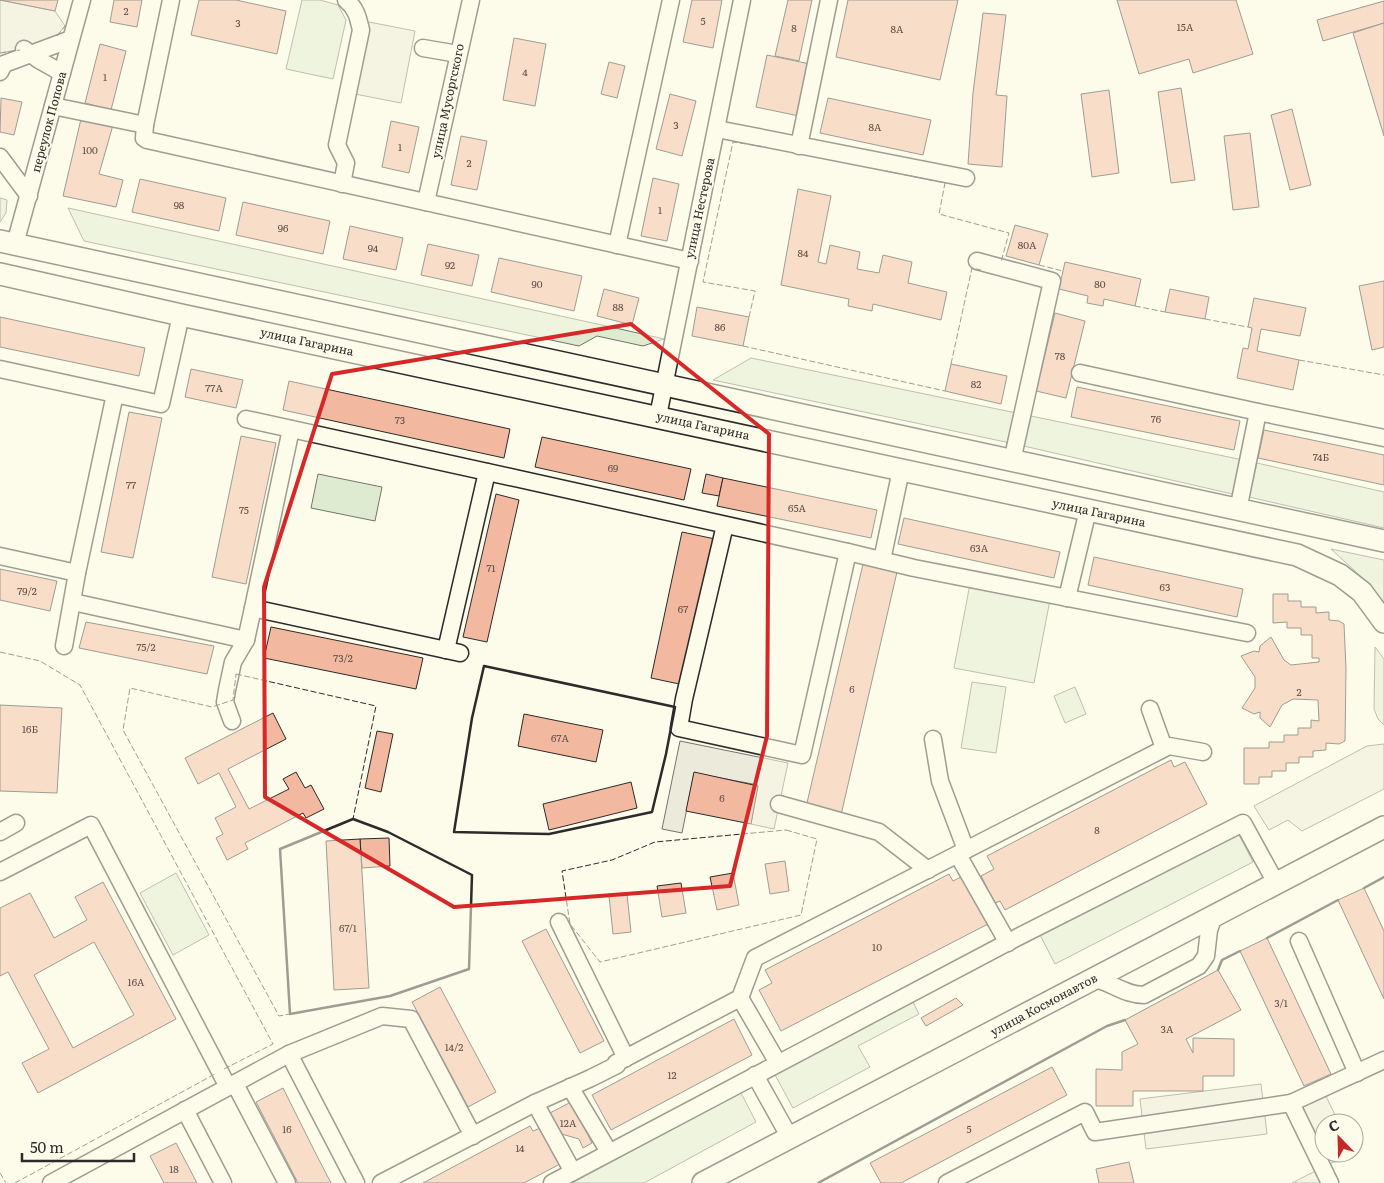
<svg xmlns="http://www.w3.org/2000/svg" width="1384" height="1183" font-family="Literata,serif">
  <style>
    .green { fill: #deebd1; stroke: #74746e }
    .parking { fill: #eceadb; stroke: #74746e }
    .building { fill: #f2b8a0; stroke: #2b2b2b; fill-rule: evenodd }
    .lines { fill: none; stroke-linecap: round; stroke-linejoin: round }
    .minor-casing { stroke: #2b2b2b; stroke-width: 19 }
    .major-casing { stroke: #2b2b2b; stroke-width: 24 }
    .minor { stroke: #fdfbea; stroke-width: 16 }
    .major { stroke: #fdfbea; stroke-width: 21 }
    .fence { stroke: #2b2b2b; stroke-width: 1; stroke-dasharray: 6 2.5; stroke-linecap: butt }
    .wall { stroke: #2b2b2b; stroke-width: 2.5 }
    .marked { fill: none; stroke: #d62828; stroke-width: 4; stroke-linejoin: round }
    .labels { text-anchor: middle; stroke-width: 4; stroke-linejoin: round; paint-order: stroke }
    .number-label { font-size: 10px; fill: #5d4e48 }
    .street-label { font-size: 12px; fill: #2b2b2b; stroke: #fdfbea }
  </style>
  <rect width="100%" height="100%" fill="#fdfbea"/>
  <!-- green -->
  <g class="green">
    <path d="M302 0H320L338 5 346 20 333 79 286 69Z"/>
    <path d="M0 198 7 200 6 213 0 222Z"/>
    <path d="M68 208 620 329 664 339 643 346 597 336 579 346 84 241Z"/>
    <path d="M751 358 1248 461 1241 496 1015 444 713 380Z"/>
    <path d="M1257 463 1384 492V528L1249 497Z"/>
    <path d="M318 474 382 487 375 521 311 508Z"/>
    <path d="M1331 549 1384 560V603L1368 583Z"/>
    <path d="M970 584 1050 600 1034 683 954 668Z"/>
    <path d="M1375 647 1384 659V725L1378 719 1374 709Z"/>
    <path d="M972 682 1006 687 996 753 961 748Z"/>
    <path d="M1075 687 1086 714 1065 723 1054 696Z"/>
    <path d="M1238 833 1253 862 1055 964 1040 935Z"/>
    <path d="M176 873 209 935 173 955 140 893Z"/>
    <path d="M912 1000 919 1014 858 1046 870 1067 793 1108 774 1073Z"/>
    <path d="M741 1093 756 1122 644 1183H572Z"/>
  </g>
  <!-- parking -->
  <g class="parking">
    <path d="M0 0 55 11 65 26 56 37 33 47 0 53Z"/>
    <path d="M369 22 415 31 401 103 355 94Z"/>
    <path d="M680 741 788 763 774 829 751 824 758 785 694 773 682 833 662 829Z"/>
    <path d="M1384 744V789L1302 831 1288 820 1269 830 1254 806 1367 746Z"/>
    <path d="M1261 1084 1267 1134 1146 1149 1140 1099Z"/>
    <path d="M1322 1088 1339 1123H1324V1153H1353L1323 1167 1330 1183H1292L1323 1167 1291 1103Z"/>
  </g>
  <!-- building -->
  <g class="building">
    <path d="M0 0H58L55 11Z"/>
    <path d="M114 0H142L137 27 110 22Z"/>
    <path d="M199 0H236L286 11 277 54 191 35Z"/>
    <path d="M692 0H722L713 48 683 42Z"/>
    <path d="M788 0H812L799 61 775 56Z"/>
    <path d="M848 0H958L940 80 836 57Z"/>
    <path d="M1117 0H1236L1253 54 1193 73 1189 59 1139 74Z"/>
    <path d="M1384 1V23L1323 41 1317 20Z"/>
    <path d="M983 13 1006 15 996 95 1007 96 1002 167 968 164 973 93Z"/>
    <path d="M1384 23V136L1353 33Z"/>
    <path d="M514 38 546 44 535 106 503 100Z"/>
    <path d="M100 44 126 51 111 110 85 103Z"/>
    <path d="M767 55 810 64 799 116 756 107Z"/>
    <path d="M609 62 625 66 617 98 601 94Z"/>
    <path d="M1181 88 1195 180 1171 183 1158 92Z"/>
    <path d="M1109 90 1119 173 1092 177 1081 94Z"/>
    <path d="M670 94 696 101 682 156 656 149Z"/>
    <path d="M1 98 22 102 14 135 0 132Z"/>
    <path d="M828 98 931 120 923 155 820 133Z"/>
    <path d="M1292 109 1311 185 1290 190 1271 115Z"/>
    <path d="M81 119 113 125 99 174 123 180 116 207 63 196Z"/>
    <path d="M391 121 419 127 409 173 382 167Z"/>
    <path d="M1250 133 1259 207 1233 210 1224 136Z"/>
    <path d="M461 136 487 141 477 190 451 185Z"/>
    <path d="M653 178 679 184 667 241 641 236Z"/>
    <path d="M140 179 226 198 219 231 132 212Z"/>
    <path d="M798 189 831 196 818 262 826 264 830 245 860 252 857 269 879 273 883 255 912 262 908 283 947 292 941 320 873 304 872 311 848 306 849 299 781 285Z"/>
    <path d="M243 202 330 221 323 254 236 235Z"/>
    <path d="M1015 225 1048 234 1039 265 1006 256Z"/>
    <path d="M350 226 403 238 396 270 343 259Z"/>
    <path d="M428 244 479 255 472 286 421 275Z"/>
    <path d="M499 258 582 276 574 311 491 292Z"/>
    <path d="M1065 262 1141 279 1135 306 1104 299 1103 306 1087 303 1088 296 1059 289Z"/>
    <path d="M1384 281V347L1372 350 1359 286Z"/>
    <path d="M604 289 639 298 632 325 597 316Z"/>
    <path d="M1170 289 1209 297 1205 319 1165 312Z"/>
    <path d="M1254 298 1306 308 1300 336 1261 329 1257 351 1299 360 1293 390 1237 378 1243 348 1248 349 1252 328 1248 327Z"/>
    <path d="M697 307 749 317 743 346 692 336Z"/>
    <path d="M1055 313 1085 321 1066 398 1036 391Z"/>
    <path d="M0 317 145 348 139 376 0 347Z"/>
    <path d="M951 364 1007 376 1001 404 945 391Z"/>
    <path d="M191 369 243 380 236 408 185 397Z"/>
    <path d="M289 381 510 429 504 458 283 410Z"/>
    <path d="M1077 387 1240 421 1234 450 1071 417Z"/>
    <path d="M129 412 162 418 133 558 101 552Z"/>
    <path d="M1264 430 1384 455V485L1258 458Z"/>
    <path d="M241 436 276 443 246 584 212 577Z"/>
    <path d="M542 437 691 469 684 500 535 467Z"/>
    <path d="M706 474 723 478 719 496 702 493Z"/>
    <path d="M723 478 877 510 871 538 717 506Z"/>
    <path d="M496 494 519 500 487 642 463 637Z"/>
    <path d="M904 518 1060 552 1054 578 898 544Z"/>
    <path d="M682 532 715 539 684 685 651 678Z"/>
    <path d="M1094 557 1243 589 1237 617 1088 585Z"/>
    <path d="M863 564 897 572 841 815 806 807Z"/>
    <path d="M0 569 57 581 50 611 0 600Z"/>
    <path d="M1273 594H1288V601H1301V607H1316V613L1329 612V620L1339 621 1344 624 1346 669 1345 741 1339 744 1326 743V750L1313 751V757H1299V763H1286V771H1272V777H1259V784H1244V748H1269V742H1284V735H1298V728H1311V720L1319 721 1318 700 1293 699 1282 705 1270 727 1260 718V712L1254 714 1242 708 1255 688V677L1241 656 1254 651 1259 652 1260 646 1271 637 1284 660 1291 665 1319 662V658H1312V635H1301V628H1287V622L1273 623Z"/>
    <path d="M86 622 214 646 207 674 79 648Z"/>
    <path d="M271 627 423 658 416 689 264 658Z"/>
    <path d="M0 705 62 708 57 793 0 791Z"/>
    <path d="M273 713 286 739 228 769 249 809 289 789 283 779 296 772 305 788 311 785 324 809 306 818 303 813 245 843 248 849 227 860 216 838 223 834 215 818 236 807 219 773 198 784 185 758Z"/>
    <path d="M524 714 603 730 596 762 518 746Z"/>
    <path d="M377 731 393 734 381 792 365 788Z"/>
    <path d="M1171 760 1174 767 1185 762 1207 804 1005 910 1000 901 995 903 981 876 994 869 987 856Z"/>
    <path d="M694 772 758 786 751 824 686 811Z"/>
    <path d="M631 782 637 808 549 830 543 804Z"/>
    <path d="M389 838 390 866 362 868 360 839Z"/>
    <path d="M360 839 369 988 334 990 326 841Z"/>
    <path d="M785 861 789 891 770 894 765 864Z"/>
    <path d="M733 873 739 905 717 910 710 877Z"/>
    <path d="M949 874 953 881 963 876 988 924 781 1031 759 990 772 983 765 970Z"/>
    <path d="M103 882 176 1019 38 1093 22 1063 49 1049 8 972 0 976V908L30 893 54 938 87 920 75 897ZM94 942 134 1015 73 1048 34 975Z"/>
    <path d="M681 883 686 913 662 917 657 886Z"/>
    <path d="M1364 888 1384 931V999L1338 900Z"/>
    <path d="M627 894 631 932 613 934 609 896Z"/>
    <path d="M546 929 604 1041 580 1053 522 941Z"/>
    <path d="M1267 938 1331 1074 1304 1086 1240 951Z"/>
    <path d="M1218 970 1241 1010 1186 1039 1193 1053V1038L1234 1039V1076H1203V1091H1133V1106H1096V1069L1122 1070V1052L1138 1044 1125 1020Z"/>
    <path d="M440 987 496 1092 468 1107 412 1002Z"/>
    <path d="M956 998 963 1005 926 1026 921 1018Z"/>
    <path d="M734 1019 752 1055 611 1130 592 1095Z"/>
    <path d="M1052 1067 1067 1095 901 1183H881L870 1163Z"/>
    <path d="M283 1088 317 1156 331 1183H298L256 1102Z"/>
    <path d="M571 1102 592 1143 583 1148 579 1139 558 1133 548 1114Z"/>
    <path d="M530 1126 533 1131 540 1128 560 1164 524 1183H423Z"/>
    <path d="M176 1143 197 1183H164L150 1156Z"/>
    <path d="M1129 1162 1134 1183H1099L1096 1169Z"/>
  </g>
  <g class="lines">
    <!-- minor casing -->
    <g class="minor-casing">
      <g id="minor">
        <path d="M423 48 458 54"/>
        <path d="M24 49 39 60 62 73"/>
        <path d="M0 72 4 64 71 39"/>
        <path d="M53 106 145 125 144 138 147 140 690 261"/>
        <path d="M145 125 171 0"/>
        <path d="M717 129 966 178"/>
        <path d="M799 146 829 0"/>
        <path d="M0 157 29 196"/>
        <path d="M342 184 346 163 337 145 361 30C358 17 356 8 346 0"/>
        <path d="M426 202 471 0"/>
        <path d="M15 244 82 0"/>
        <path d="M617 245 671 0"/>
        <path d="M977 261 1052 281 1012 461"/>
        <path d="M0 369 161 404 181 315"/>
        <path d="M1080 373 1258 412"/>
        <path d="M658 416 742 0"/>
        <path d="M246 419C447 463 647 507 848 552L802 755 679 728 684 699 725 525"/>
        <path d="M1238 510 1258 412 1384 438"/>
        <path d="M848 552 914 568 1247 633"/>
        <path d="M0 556 77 573"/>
        <path d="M882 560 901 470"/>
        <path d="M1067 598 1088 510"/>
        <path d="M73 602 246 640 253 608 460 653"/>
        <path d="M253 608 291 429"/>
        <path d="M64 646 77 573 115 394"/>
        <path d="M446 650 487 472"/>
        <path d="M1150 709 1164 748"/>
        <path d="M232 721 225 702 227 690 233 662 246 640"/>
        <path d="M933 739 940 781 966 850"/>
        <path d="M779 804 879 832 928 870"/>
        <path d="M0 832 16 823"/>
        <path d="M958 855 1008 943"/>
        <path d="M0 872 91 825 228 1087"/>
        <path d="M559 922 626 1058"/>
        <path d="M1299 941 1357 1073"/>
        <path d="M1094 979C1113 983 1125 995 1144 995L1199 966 1206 956 1209 930 1214 916"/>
        <path d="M740 998 778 1063"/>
        <path d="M289 1054 356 1183"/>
        <path d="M755 1075 790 1138"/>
        <path d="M235 1084 287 1183"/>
        <path d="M570 1087 609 1152"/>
        <path d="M535 1103 573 1172"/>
        <path d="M185 1110 223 1183"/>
        <path d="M51 1183 289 1054 382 1016 411 1019 473 1136"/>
        <path d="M381 1183 535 1103 591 1078 617 1065 616 1063 740 998 755 958 1169 746 1203 752"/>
        <path d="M552 1183 1018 937 1243 823 1276 883"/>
        <path d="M947 1183 1085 1112 1095 1132 1291 1103"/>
        <path d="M1330 1183 1291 1103 1384 1060"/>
      </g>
    </g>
    <!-- major casing -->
    <g class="major-casing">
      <g id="major">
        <path d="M0 241 1384 541"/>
        <path d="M0 274 181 315 1297 555 1340 575 1362 592 1384 622"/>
        <path d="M703 1183 1384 827"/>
      </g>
    </g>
    <!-- minor -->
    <use href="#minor" class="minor"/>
    <!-- major -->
    <use href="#major" class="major"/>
    <!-- fence -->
    <g class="fence">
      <path d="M57 36 65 26"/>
      <path d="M0 53 20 50"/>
      <path d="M886 171 945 183 939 214 1009 233 1001 262"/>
      <path d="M1039 265 1063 271"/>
      <path d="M1135 306 1165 312"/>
      <path d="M749 317 755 291 703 282 733 142 766 147"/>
      <path d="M1205 319 1248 327"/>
      <path d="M743 346 945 391"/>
      <path d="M1299 360 1384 375"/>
      <path d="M951 364 972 268 981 270"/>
      <path d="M0 652 40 661 80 685 273 1044 224 1069"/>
      <path d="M236 674 376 706 353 819 280 849 290 1014 279 1016 123 730 130 688 212 707 233 700Z"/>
      <path d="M786 830 817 839 801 915 600 962 570 924 562 871 612 860 655 842Z"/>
      <path d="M0 1173 6 1183"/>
      <path d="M15 1183 215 1074"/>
    </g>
    <!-- wall -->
    <g class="wall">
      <path d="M484 666 675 707 666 754 652 812 549 834 454 832 472 718Z"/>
      <path d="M353 819 388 832 472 875 469 969 390 996 290 1014 280 849Z"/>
      <path d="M1364 888 1384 877"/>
      <path d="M1267 938 1338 900"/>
      <path d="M1218 970 1222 960 1240 951"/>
      <path d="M818 1183 1107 1026 1125 1020"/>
    </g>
  </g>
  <!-- marked area -->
  <path d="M0 0H1384V1183H0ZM631 324 769 434 767 736 730 886 454 907 265 797 264 587 332 374Z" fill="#fdfbea" fill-opacity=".55" fill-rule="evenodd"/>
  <path class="marked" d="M631 324 769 434 767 736 730 886 454 907 265 797 264 587 332 374Z"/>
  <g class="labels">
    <!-- number labels -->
    <g class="number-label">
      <text x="126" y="15">2</text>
      <text x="703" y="25">5</text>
      <text x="238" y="27">3</text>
      <text x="1185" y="31">15А</text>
      <text x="794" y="32">8</text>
      <text x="897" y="33">8А</text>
      <text x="525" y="76">4</text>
      <text x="105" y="81">1</text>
      <text x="676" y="129">3</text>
      <text x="875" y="131">8А</text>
      <text x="400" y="151">1</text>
      <text x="90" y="154">100</text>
      <text x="469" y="167">2</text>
      <text x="179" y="209">98</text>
      <text x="660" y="214">1</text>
      <text x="283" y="232">96</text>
      <text x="1027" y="249">80А</text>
      <text x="373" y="252">94</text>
      <text x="803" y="257">84</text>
      <text x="450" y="269">92</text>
      <text x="537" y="288">90</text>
      <text x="1100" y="288">80</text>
      <text x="618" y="311">88</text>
      <text x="720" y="331">86</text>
      <text x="1060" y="360">78</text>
      <text x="976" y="388">82</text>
      <text x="214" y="392">77А</text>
      <text x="1156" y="423">76</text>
      <text x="400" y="424">73</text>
      <text x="1321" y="461">74Б</text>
      <text x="613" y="472">69</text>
      <text x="131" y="489">77</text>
      <text x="797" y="512">65А</text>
      <text x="244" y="514">75</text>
      <text x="979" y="552">63А</text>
      <text x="491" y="572">71</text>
      <text x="1165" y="591">63</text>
      <text x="27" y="595">79/2</text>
      <text x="683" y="613">67</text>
      <text x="146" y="651">75/2</text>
      <text x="343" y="662">73/2</text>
      <text x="852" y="693">6</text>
      <text x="1299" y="696">2</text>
      <text x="30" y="733">16Б</text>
      <text x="560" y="742">67А</text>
      <text x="722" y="802">6</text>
      <text x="1097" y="834">8</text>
      <text x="348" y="932">67/1</text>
      <text x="877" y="951">10</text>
      <text x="136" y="986">16А</text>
      <text x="1281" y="1007">3/1</text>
      <text x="1167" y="1033">3А</text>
      <text x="454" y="1051">14/2</text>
      <text x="672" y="1079">12</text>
      <text x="568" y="1127">12А</text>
      <text x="287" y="1133">16</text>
      <text x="969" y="1133">5</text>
      <text x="520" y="1152">14</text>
      <text x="174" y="1173">18</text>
    </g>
    <!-- street labels -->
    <g class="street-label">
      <text transform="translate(448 101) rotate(-78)" y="4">улица Мусоргского</text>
      <text transform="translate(49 122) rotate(-75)" y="4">переулок Попова</text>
      <text transform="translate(700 208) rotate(-78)" y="4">улица Нестерова</text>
      <text transform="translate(307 342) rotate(12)" y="4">улица Гагарина</text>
      <text transform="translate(703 426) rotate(12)" y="4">улица Гагарина</text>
      <text transform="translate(1099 513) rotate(12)" y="4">улица Гагарина</text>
      <text transform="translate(1044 1005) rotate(-28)" y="4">улица Космонавтов</text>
    </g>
  </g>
  <!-- north arrow -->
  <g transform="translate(1339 1138) rotate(337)"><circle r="24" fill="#fdfbea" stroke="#a9a89e"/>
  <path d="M0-4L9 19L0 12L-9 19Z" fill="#c62828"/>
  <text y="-8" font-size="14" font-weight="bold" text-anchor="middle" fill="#2b2b2b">С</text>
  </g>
  <!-- scale -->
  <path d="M22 1153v8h112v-8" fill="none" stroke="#2b2b2b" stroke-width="2.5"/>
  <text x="30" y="1153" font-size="15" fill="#2b2b2b" stroke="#fdfbea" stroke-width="4" paint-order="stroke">50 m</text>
</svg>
